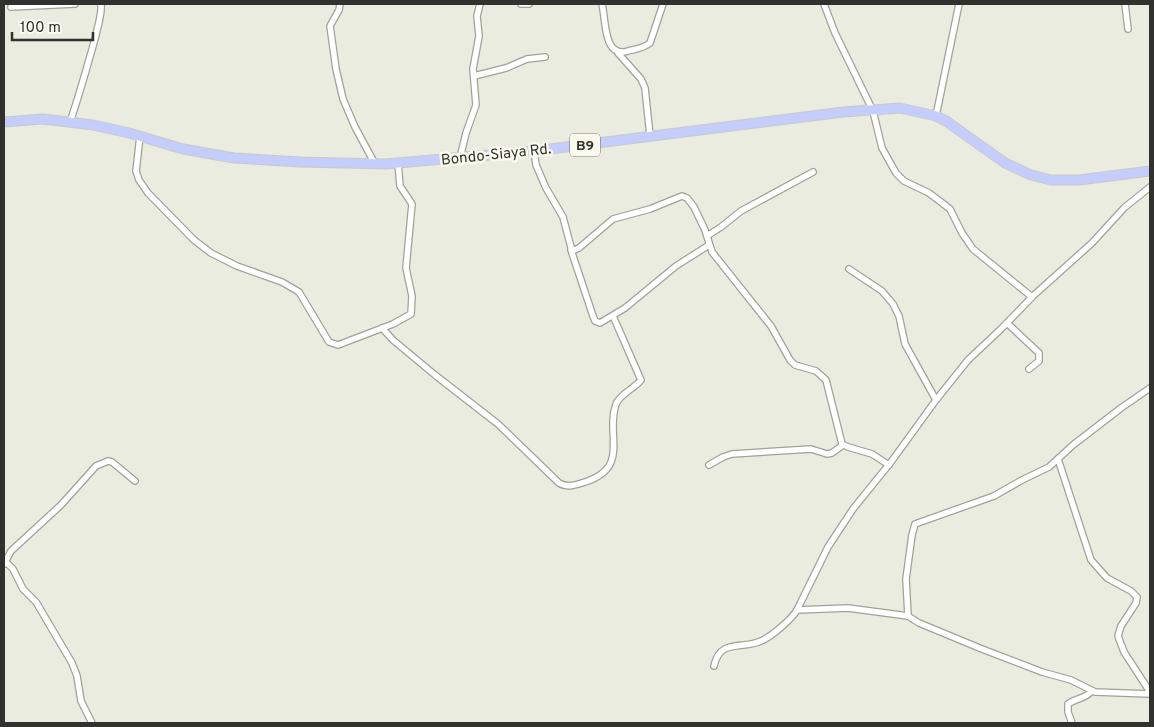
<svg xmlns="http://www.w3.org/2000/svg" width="1154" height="727" font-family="Overpass,sans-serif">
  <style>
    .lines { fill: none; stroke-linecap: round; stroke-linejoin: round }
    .minor-casing { stroke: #a1a297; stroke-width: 8 }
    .highway-casing { stroke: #c9cac8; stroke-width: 11 }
    .minor { stroke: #fff; stroke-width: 5.5 }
    .highway { stroke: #c4cdfc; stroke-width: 9 }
    .labels { text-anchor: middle; stroke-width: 5; stroke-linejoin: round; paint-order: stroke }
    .shield { fill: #f9f9ed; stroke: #6d6e67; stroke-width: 1 }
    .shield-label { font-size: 14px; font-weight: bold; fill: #31322d }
    .street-label { font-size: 15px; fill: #31322d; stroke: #f9f9ed }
  </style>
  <rect width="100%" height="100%" fill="#ebece0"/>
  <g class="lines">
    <!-- minor casing -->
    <g class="minor-casing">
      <g id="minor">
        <path d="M340 4 339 10 330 26 336 69 343 99 355 127 375 164"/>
        <path d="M521 4H529"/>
        <path d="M602 4C606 19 603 59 628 51 636 49 644 48 650 43L663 4"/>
        <path d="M824 4 835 33 873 111 882 148 896 173 904 181 929 193 950 209 962 233 973 249 1032 297"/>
        <path d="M1125 4 1128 29"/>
        <path d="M11 7 75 4"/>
        <path d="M618 53 641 79 645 88 650 136"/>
        <path d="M474 76 506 68 527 59 545 57"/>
        <path d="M936 116 959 4"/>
        <path d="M70 122C80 93 88 64 96 35 98 24 102 15 101 4"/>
        <path d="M140 136 136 171 139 180 148 193 194 240 211 253 237 266 282 282 299 292 329 342 338 345 393 324 411 314 412 296 406 268 412 204 400 186 398 163"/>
        <path d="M534 151 536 165 546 188 563 217 572 251 579 248 613 219 650 209 682 196 687 198 694 207 705 230 712 252 771 326 790 360 795 365 816 371 826 380 842 444 848 447 872 454 889 465"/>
        <path d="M460 158 466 133 476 105 473 69 479 36 477 16 480 4"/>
        <path d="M707 236 721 227 741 211 813 172"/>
        <path d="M571 250 593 316 595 321 600 323 625 308 676 266 709 245"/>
        <path d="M849 269 882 291 893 304 899 316 905 344 936 400"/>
        <path d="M1007 323 1039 353V361L1029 369"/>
        <path d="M382 328 393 340 435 375 498 424 559 483C567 488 576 485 585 482 631 467 605 435 616 404 621 393 634 389 641 380L613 316"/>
        <path d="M1058 459 1091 560 1107 578 1131 591 1137 597 1136 603 1121 626 1118 636 1124 652 1150 692"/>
        <path d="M709 465 723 457 732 454 811 449 827 454 832 453 843 445"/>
        <path d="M4 563 8 564 13 569 23 589 36 602 72 663 77 676 81 701 92 723"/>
        <path d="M4 564 11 551 61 505 96 466 108 461 112 462 135 481"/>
        <path d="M797 610 828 547 853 509 891 462 936 400 968 360 1001 329 1034 295 1092 243 1124 208 1150 187"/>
        <path d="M908 616 906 579 912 535 915 524 994 496 1022 480 1049 467 1073 445 1121 408 1150 388"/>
        <path d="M714 666C720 638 742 650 761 641 771 637 792 619 797 610L848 608 908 616 919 623 982 649 1042 672 1071 680 1095 692 1150 694"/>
        <path d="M1072 723 1068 712V704C1076 698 1085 699 1092 691"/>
      </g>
    </g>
    <!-- highway casing -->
    <g class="highway-casing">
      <path id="highway" d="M4 122 43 119 93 125 129 133 183 149 234 158 300 162 386 164 534 151 843 112 900 108 936 116 946 121 1005 163 1031 175 1051 180H1079L1150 171"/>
    </g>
    <!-- minor -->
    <use href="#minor" class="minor"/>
    <!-- highway -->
    <use href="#highway" class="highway"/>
  </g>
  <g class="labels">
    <!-- shield labels -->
    <rect class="shield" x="570" y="133.5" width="30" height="23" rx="4"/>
    <g class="shield-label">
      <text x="585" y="150">B9</text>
    </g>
    <!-- street labels -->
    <g class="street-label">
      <text transform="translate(496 154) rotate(-6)" y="5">Bondo-Siaya Rd.</text>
    </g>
  </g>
  <!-- border -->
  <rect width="1154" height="727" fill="none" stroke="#31322d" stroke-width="10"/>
  <!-- scale -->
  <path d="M12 32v8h81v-8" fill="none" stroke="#31322d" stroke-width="2.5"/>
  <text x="20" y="32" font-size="15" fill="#31322d" stroke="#f9f9ed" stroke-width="4" paint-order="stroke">100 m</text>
</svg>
